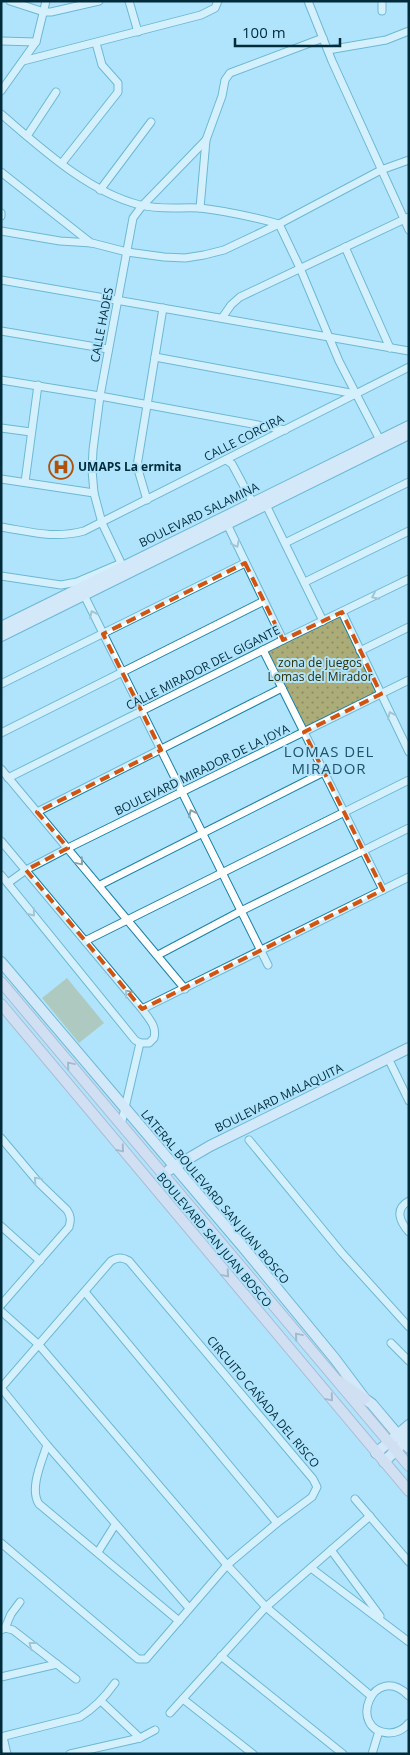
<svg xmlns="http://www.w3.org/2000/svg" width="410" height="1755" font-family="'Open Sans',sans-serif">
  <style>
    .park { fill: url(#park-dots) }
    .garden { fill: #acac79 }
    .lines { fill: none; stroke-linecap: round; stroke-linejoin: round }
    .street-casing { stroke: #1883a8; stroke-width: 9 }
    .secondary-casing { stroke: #1883a8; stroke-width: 12 }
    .primary-casing { stroke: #9f8da2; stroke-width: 12 }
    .street { stroke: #fff; stroke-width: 7 }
    .secondary { stroke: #fcedf4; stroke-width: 10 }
    .primary { stroke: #f9dae9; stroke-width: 10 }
    .oneway { stroke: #8ca0a6 }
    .oneway2 { stroke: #898b9a }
    .marked { fill: none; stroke: #d15411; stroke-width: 4; stroke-dasharray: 10 6; stroke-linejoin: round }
    .labels { text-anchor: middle; stroke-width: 4; stroke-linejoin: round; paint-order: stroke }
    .street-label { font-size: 12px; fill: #002b3a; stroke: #b0e4fc }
    .poi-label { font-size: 12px; font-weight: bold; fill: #002b3a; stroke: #b0e4fc; text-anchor: start }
    .park-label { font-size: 12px; fill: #302f00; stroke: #b0e4fc }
    .quarter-label { font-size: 15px; letter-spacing: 1px; fill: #215367; stroke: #b0e4fc }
  </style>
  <defs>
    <pattern id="park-dots" width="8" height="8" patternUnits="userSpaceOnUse" patternTransform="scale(1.25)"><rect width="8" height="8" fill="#acac79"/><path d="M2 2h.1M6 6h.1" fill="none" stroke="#8a8c64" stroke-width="1.8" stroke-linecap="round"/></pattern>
  </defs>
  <rect width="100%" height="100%" fill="#b0e4fc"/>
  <!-- park -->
  <path class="park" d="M340 612 380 694 304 734 262 650Z"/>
  <!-- garden -->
  <path class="garden" d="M67 978 104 1023 79 1043 42 998Z"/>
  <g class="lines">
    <!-- street casing -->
    <g class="street-casing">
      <g id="street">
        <path d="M10 1 44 12H51L99 1"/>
        <path d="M129 1 138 32"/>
        <path d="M308 1 332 61 409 230"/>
        <path d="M382 11V1"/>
        <path d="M1 41 36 42"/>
        <path d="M328 50 386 40 409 31"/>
        <path d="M23 61 201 15 215 8 218 1"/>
        <path d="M1 91 36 42 46 1"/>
        <path d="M1 114C41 148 88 192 140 205 159 210 181 207 200 208 227 211 253 217 279 224L300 268 339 361 380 440"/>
        <path d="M27 136 56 92"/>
        <path d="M62 163 118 92V83L102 65 96 43"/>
        <path d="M1 172 91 243"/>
        <path d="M100 190 151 122"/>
        <path d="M200 208 206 140"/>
        <path d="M1 213V216"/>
        <path d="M1 231 60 241 92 243 127 252 164 257 185 258 204 255 224 250 279 224 381 170 409 160"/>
        <path d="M345 247 390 348"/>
        <path d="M1 280 409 351"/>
        <path d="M222 318 231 305 240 297 409 217"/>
        <path d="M1 331 108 349"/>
        <path d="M155 357 356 394"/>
        <path d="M1 380 100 396 285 430"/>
        <path d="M1 428 31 432"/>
        <path d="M226 460 232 464 253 503"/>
        <path d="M1 479 94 493"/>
        <path d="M25 482 38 385"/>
        <path d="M147 500 137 466 163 308"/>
        <path d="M266 505 323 621"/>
        <path d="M227 524 283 640"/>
        <path d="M1 527C32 532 54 539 84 531L409 367"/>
        <path d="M285 543 409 482"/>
        <path d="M123 567 102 523 94 493 92 470 93 450 100 396 133 218 142 206 206 140 222 96 225 80 230 73 323 38"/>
        <path d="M1 576 61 585 77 582 117 565"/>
        <path d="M305 582 409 531"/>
        <path d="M84 595 268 965"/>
        <path d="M342 612 409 752"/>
        <path d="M263 650 383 890"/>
        <path d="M360 651 409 627"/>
        <path d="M1 684 245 563"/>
        <path d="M1 733 264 601"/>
        <path d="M1 769 185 989"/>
        <path d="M8 778 283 640 409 579"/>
        <path d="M37 812 282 688"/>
        <path d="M1 841 142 1009C149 1019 157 1026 154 1038L149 1043H140"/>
        <path d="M1 875 135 1040 140 1043"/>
        <path d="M8 883 26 870 68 848 409 680"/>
        <path d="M100 885 324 772"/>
        <path d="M85 941 409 780"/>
        <path d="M158 955 241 911 409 828"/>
        <path d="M142 1009 409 877"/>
        <path d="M388 1058 409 1101"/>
        <path d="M121 1125 140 1043"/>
        <path d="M1 1138 39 1183 67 1210C71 1216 71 1220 69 1227L1 1305"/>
        <path d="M249 1140 342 1253 409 1327"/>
        <path d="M409 1201C394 1209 400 1222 409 1232"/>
        <path d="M1 1226 40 1261"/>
        <path d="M85 1292 277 1523"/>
        <path d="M1 1311 39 1345 227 1565 266 1607 371 1696"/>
        <path d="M391 1343 409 1361"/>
        <path d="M1 1388 111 1261C118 1257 122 1257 129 1261L313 1479 317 1487 312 1497 277 1523 227 1565 146 1659H138L1 1543"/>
        <path d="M1 1388 47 1445 189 1608"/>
        <path d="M47 1445C42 1461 29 1489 39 1504L179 1621"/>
        <path d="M355 1499 409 1562"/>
        <path d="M331 1550 380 1616"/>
        <path d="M98 1552 115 1525"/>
        <path d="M311 1568 409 1642"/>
        <path d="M5 1628 11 1614 20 1602"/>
        <path d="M1 1630 5 1628 13 1630 76 1679"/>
        <path d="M221 1656 343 1754"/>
        <path d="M1 1677 57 1664"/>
        <path d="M409 1696C373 1660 346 1731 389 1733 397 1733 404 1729 409 1723"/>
        <path d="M183 1699 253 1754"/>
        <path d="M101 1701 140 1738"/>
        <path d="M170 1713 266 1607 370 1516"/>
        <path d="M1 1737 80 1717C95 1708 105 1697 115 1683"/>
        <path d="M3 1737 7 1754"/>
        <path d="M70 1754 140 1738 155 1730"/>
        <path d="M372 1754 379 1731"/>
      </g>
    </g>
    <!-- secondary casing -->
    <g class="secondary-casing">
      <g id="secondary">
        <path d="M1 627 409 426"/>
        <path d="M1 636 409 434"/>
        <path d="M1 962 243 1247 335 1359 365 1399 372 1404 409 1448"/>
        <path d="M169 1170 210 1146 409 1048"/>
        <path d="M376 1453 409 1425"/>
        <path d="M384 1462 409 1437"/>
      </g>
    </g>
    <!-- primary casing -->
    <g class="primary-casing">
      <g id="primary">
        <path d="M1 982 409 1466"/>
        <path d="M1 1004 409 1491"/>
        <path d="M339 1381 365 1399"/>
      </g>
    </g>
    <!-- street -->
    <use href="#street" class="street"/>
    <!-- secondary -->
    <use href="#secondary" class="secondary"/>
    <!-- primary -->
    <use href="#primary" class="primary"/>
  </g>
  <!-- one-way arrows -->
  <defs><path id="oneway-chevron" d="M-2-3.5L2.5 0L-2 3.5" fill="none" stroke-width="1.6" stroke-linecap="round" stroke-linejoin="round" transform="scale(1.25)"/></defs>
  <g class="oneway">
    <use href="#oneway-chevron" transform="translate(236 544) rotate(64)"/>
    <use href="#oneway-chevron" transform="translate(375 596) rotate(154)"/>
    <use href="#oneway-chevron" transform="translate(93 614) rotate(-116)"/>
    <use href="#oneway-chevron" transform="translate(391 715) rotate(-115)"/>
    <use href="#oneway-chevron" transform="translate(192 813) rotate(-116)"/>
    <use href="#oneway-chevron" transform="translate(80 862) rotate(50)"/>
    <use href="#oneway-chevron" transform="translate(32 913) rotate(51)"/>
    <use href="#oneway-chevron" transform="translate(128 993) rotate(-130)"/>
    <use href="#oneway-chevron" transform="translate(37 1180) rotate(-131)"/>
    <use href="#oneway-chevron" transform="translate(32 1645) rotate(-142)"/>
  </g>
  <g class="oneway2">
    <use href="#oneway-chevron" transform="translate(70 1065) rotate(-130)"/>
    <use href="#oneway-chevron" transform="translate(121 1149) rotate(50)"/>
    <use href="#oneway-chevron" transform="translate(226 1274) rotate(50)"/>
    <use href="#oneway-chevron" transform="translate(298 1336) rotate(-130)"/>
    <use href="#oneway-chevron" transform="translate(330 1398) rotate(50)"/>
  </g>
  <!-- marked area -->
  <path d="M0 0H410V1755H0ZM245 563 283 640 342 612 381 694 304 732 383 890 142 1009 26 870 68 848 37 812 161 750 103 634Z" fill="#b0e4fc" fill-opacity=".55" fill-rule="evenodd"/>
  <path class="marked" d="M245 563 283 640 342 612 381 694 304 732 383 890 142 1009 26 870 68 848 37 812 161 750 103 634Z"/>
  <!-- icons -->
  <defs>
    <g id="hospital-ring" transform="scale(1.25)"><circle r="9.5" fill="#b0e4fc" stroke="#b0500b" stroke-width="1.5"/><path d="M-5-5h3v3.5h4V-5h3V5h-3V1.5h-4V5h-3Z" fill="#b0500b"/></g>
  </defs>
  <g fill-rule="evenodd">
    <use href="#hospital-ring" x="61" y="467"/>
  </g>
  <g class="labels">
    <!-- street labels -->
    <g class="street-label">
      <text transform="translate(102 325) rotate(-79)" y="4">CALLE HADES</text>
      <text transform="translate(244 438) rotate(-27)" y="4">CALLE CORCIRA</text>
      <text transform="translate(199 515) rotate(-26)" y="4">BOULEVARD SALAMINA</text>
      <text transform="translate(203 668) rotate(-27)" y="4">CALLE MIRADOR DEL GIGANTE</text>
      <text transform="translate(202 770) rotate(-26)" y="4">BOULEVARD MIRADOR DE LA JOYA</text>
      <text transform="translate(279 1098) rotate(-26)" y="4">BOULEVARD MALAQUITA</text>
      <text transform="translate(215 1197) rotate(50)" y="4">LATERAL BOULEVARD SAN JUAN BOSCO</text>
      <text transform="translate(214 1240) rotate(50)" y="4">BOULEVARD SAN JUAN BOSCO</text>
      <text transform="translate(263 1402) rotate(50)" y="4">CIRCUITO CAÑADA DEL RISCO</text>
    </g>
    <!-- poi labels -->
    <g class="poi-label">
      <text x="78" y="471">UMAPS La ermita</text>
    </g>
    <!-- park labels -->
    <g class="park-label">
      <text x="320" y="667">zona de juegos<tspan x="320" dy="14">Lomas del Mirador</tspan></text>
    </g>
    <!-- quarter labels -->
    <g class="quarter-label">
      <text x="329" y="757">LOMAS DEL<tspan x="329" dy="17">MIRADOR</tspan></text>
    </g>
  </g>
  <!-- border -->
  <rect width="410" height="1755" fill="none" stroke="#002b3a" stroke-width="5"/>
  <!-- scale -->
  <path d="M235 38v8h105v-8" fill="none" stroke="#002b3a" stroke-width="2.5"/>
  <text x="242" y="38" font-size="15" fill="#002b3a" stroke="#b0e4fc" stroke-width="4" paint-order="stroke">100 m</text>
</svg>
